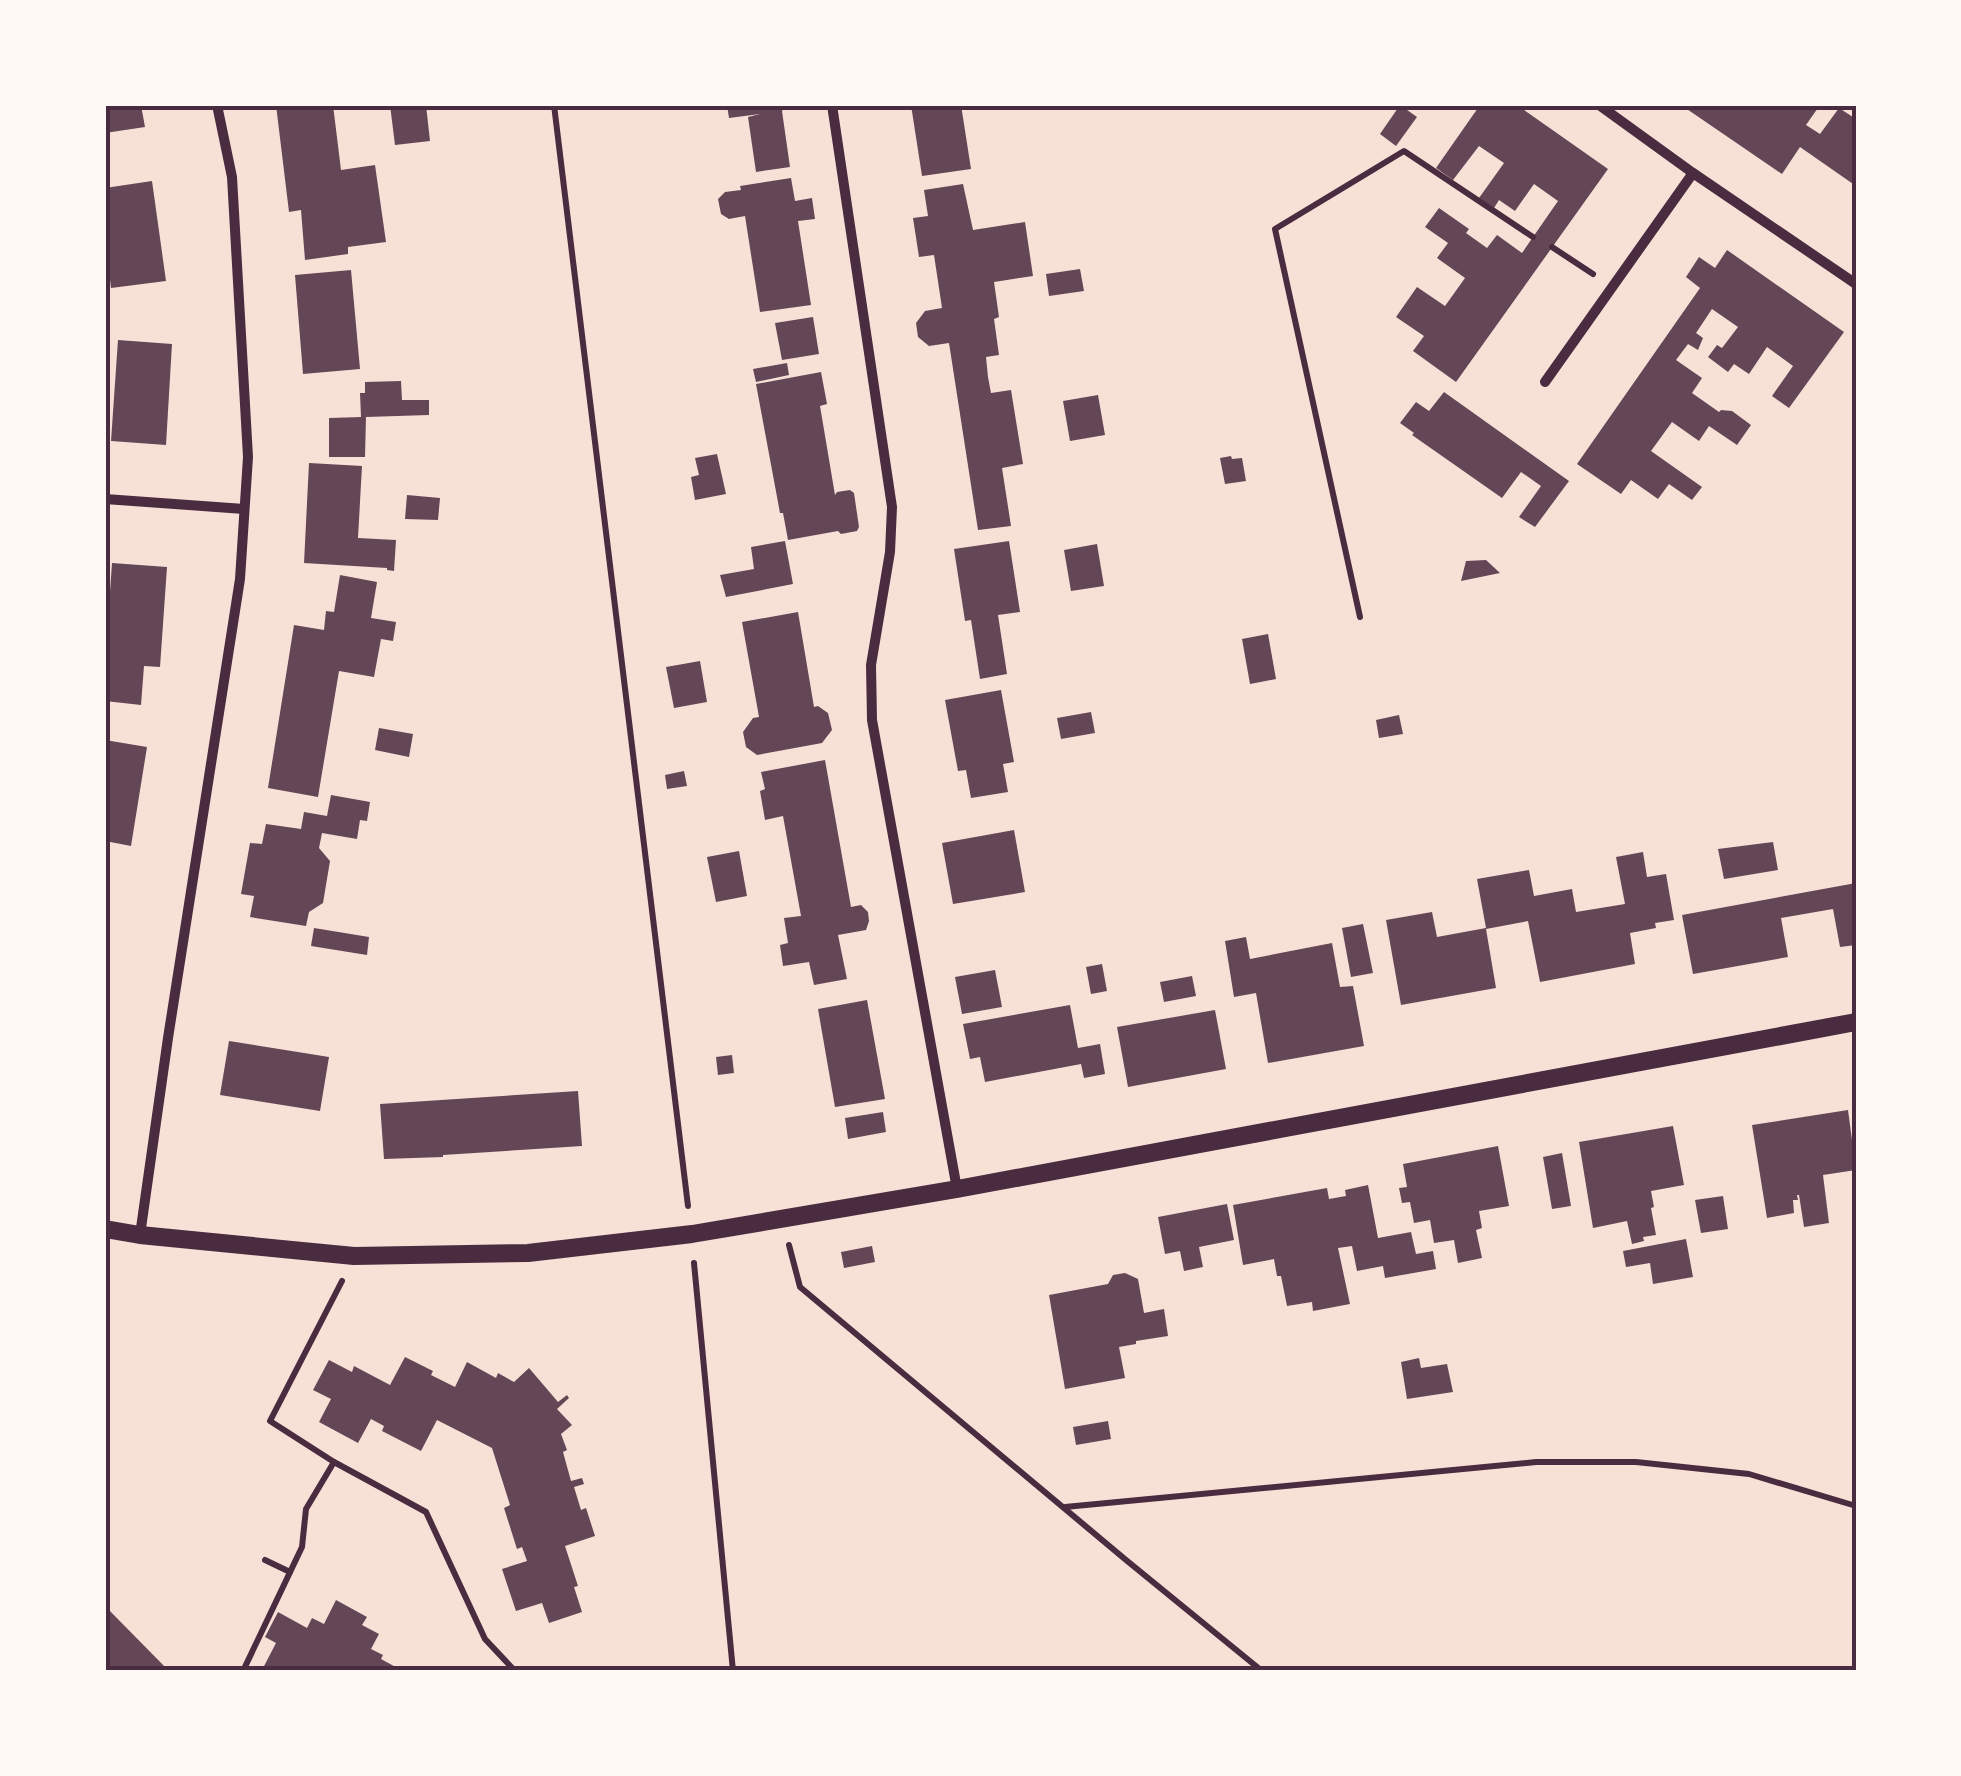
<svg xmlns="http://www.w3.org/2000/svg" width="1961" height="1776" font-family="Barlow,sans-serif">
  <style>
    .building { fill: #644757 }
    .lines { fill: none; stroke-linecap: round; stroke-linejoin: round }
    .path { stroke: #4a2c40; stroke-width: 6 }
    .minor { stroke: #4a2c40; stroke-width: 10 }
    .tertiary { stroke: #4a2c40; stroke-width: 18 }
    .neatline { fill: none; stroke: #4a2c40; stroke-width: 4 }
  </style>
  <rect width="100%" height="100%" fill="#f7e1d7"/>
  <!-- building -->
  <g class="building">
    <path d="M105 105H141L145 127 105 133Z"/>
    <path d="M276 105H333L341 170 375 165 386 242 348 247V254L305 260 301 210 289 212Z"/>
    <path d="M390 105H426L430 141 395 145Z"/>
    <path d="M727 105H786L782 111 790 167 756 172 748 117 760 114 729 118Z"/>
    <path d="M911 105H961L971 169 922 176Z"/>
    <path d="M1400 105 1417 117 1396 146 1380 134Z"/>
    <path d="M1480 105H1517L1608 169 1456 382 1413 351 1424 336 1396 317 1417 287 1445 306 1465 278 1437 258 1448 243 1425 227 1439 208 1469 229 1466 233 1487 248 1497 235 1522 253 1558 201 1534 184 1515 211 1499 200 1494 208 1479 198 1504 163 1479 146 1453 180 1436 168Z"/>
    <path d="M1681 105H1820L1806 125 1820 134 1839 108 1856 119V186L1800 147 1782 174Z"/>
    <path d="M791 178 795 201 812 198 815 219 798 221 811 305 760 312 745 216 729 219 721 214 718 199 725 192 741 190 740 186Z"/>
    <path d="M152 181 166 281 111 288 105 239V188Z"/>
    <path d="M963 184 973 230 1025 222 1033 276 994 282 999 317 994 319 999 355 986 357 988 377 991 393 1011 390 1023 464 1002 468 1011 526 978 530 949 343 929 346 918 337 916 323 925 311 942 308 934 255 919 257 913 218 928 216 924 190Z"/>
    <path d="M1727 250 1844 332 1789 408 1772 396 1793 366 1767 347 1749 374 1734 364 1728 372 1708 357 1717 345 1722 348 1738 327 1712 309 1696 333 1703 338 1698 350 1688 344 1676 360 1702 378 1692 393 1719 412 1721 410 1732 411 1751 425 1737 445 1709 426 1699 441 1672 422 1651 451 1702 487 1692 500 1669 484 1658 499 1631 480 1621 494 1577 464 1700 288 1686 277 1699 257 1715 268Z"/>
    <path d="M1080 269 1084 291 1049 296 1046 274Z"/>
    <path d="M351 270 360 369 303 374 295 275Z"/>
    <path d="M813 317 819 354 782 360 775 323Z"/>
    <path d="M118 340 172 344 166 445 111 441Z"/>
    <path d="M787 363 789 375 756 382 753 369Z"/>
    <path d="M821 372 827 404 820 406 835 495 837 492 850 490 854 493 859 527 857 531 841 534 838 531 788 540 783 513H780L756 384Z"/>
    <path d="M401 381 402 400H429V415L366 417 365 457H329V418L361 417 360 393H365V382Z"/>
    <path d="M1444 392 1569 481 1535 527 1519 517 1541 486 1521 472 1502 498 1412 435 1414 433 1400 423 1416 402 1429 411Z"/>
    <path d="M1098 395 1105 435 1070 441 1063 401Z"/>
    <path d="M717 454 726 494 695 500 691 477 699 475 695 458Z"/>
    <path d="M1231 456 1232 459 1242 458 1246 481 1225 484 1220 458Z"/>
    <path d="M309 463 362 466 358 538 396 540 394 571 387 570V568L304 563Z"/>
    <path d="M407 495 440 498 438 520 405 519Z"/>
    <path d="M785 541 793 584 726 597 720 575 754 569 751 547Z"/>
    <path d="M1009 541 1020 612 998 615 1007 674 980 679 971 620 965 621 954 549Z"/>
    <path d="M1097 544 1104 586 1071 591 1064 550Z"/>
    <path d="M1486 560 1500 573 1461 581 1466 561Z"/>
    <path d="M112 563 167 567 160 667 144 666 141 705 105 701V664Z"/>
    <path d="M340 575 377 582 371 618 396 622 393 641 381 639 374 677 339 671 318 797 268 788 294 625 324 630 326 611 334 612Z"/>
    <path d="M798 612 814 707 818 706 828 713 832 730 822 743 757 755 746 747 743 732 753 718 759 717 742 622Z"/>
    <path d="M1268 634 1276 679 1250 684 1242 639Z"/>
    <path d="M700 661 707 702 674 708 666 667Z"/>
    <path d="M1001 690 1014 762 1003 764 1008 792 971 798 966 770 958 771 945 700Z"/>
    <path d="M1091 712 1095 733 1061 739 1057 718Z"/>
    <path d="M1399 715 1403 734 1379 738 1376 720Z"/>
    <path d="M379 728 413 734 409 757 375 750Z"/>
    <path d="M105 740 147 747 131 846 105 841Z"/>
    <path d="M825 760 851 907 861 905 868 912 869 921 866 930 838 935 847 979 814 985 809 962 783 966 780 945 788 943 784 918 801 916 783 816 765 820 760 791 765 789 761 772Z"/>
    <path d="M684 771 687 786 667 789 665 775Z"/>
    <path d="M331 795 370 802 367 821 360 820 357 839 322 833 319 848 330 861 323 903 309 912 306 926 250 917 254 896 241 894 250 843 262 844 266 824 301 829 304 812 327 816Z"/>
    <path d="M1014 830 1025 892 953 904 942 843Z"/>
    <path d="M1773 842 1778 870 1724 879 1718 849Z"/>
    <path d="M739 851 747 896 716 902 707 857Z"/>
    <path d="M1643 852 1647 877 1666 874 1674 920 1655 923 1656 928 1630 933 1635 964 1540 982 1528 921 1486 929 1496 988 1401 1005 1386 920 1432 912 1437 937 1486 928 1477 879 1529 870 1534 896 1572 889 1576 912 1625 904 1616 857Z"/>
    <path d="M1856 883V945L1840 947 1833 909 1781 918 1788 957 1693 974 1682 915Z"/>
    <path d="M1363 924 1373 973 1351 977 1342 928Z"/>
    <path d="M314 928 369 937 367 955 311 946Z"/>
    <path d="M1246 937 1250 959 1332 943 1340 987 1353 986 1364 1046 1268 1063 1256 993 1234 997 1225 941Z"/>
    <path d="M1102 964 1107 991 1091 994 1086 967Z"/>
    <path d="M995 970 1002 1007 962 1014 955 977Z"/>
    <path d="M1192 976 1196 996 1164 1002 1160 982Z"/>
    <path d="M867 1000 885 1099 835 1107 818 1009Z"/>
    <path d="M1070 1005 1078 1048 1100 1044 1105 1074 1084 1078 1081 1064 985 1082 980 1057 970 1059 963 1024Z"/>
    <path d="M1215 1010 1226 1069 1128 1087 1117 1027Z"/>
    <path d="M229 1041 329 1057 320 1111 220 1095Z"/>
    <path d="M732 1055 734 1073 718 1075 716 1057Z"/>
    <path d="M578 1091 582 1146 443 1155V1157L384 1159 380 1104Z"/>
    <path d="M1848 1110 1856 1170 1823 1175 1829 1223 1804 1227 1799 1195H1797L1798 1200H1793L1794 1213 1767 1218 1752 1125Z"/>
    <path d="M883 1112 886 1132 848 1139 845 1118Z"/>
    <path d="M1673 1126 1684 1185 1651 1191 1654 1207 1651 1208 1656 1235 1643 1237 1644 1241 1632 1244 1627 1221 1593 1228 1579 1142Z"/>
    <path d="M1498 1146 1509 1206 1479 1211 1482 1228 1476 1230 1482 1258 1458 1263 1454 1240 1434 1243 1430 1220 1414 1223 1410 1202 1402 1203 1399 1188 1407 1187 1403 1164Z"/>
    <path d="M1562 1153 1571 1206 1552 1209 1543 1157Z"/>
    <path d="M1368 1185 1378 1238 1411 1232 1416 1254 1433 1251 1436 1269 1385 1278 1383 1266 1357 1271 1352 1246 1338 1248 1350 1304 1313 1311 1312 1302 1287 1306 1281 1276H1277L1274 1259 1243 1265 1233 1205 1327 1188 1329 1199 1346 1196 1345 1190Z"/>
    <path d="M1723 1196 1728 1229 1701 1233 1695 1200Z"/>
    <path d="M1227 1204 1234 1240 1199 1247 1203 1267 1184 1271 1180 1251 1165 1254 1158 1217Z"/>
    <path d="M1686 1239 1693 1277 1653 1284 1650 1263 1626 1267 1623 1251Z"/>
    <path d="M872 1246 875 1262 844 1268 841 1252Z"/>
    <path d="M1125 1273 1138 1279 1144 1313 1164 1309 1168 1336 1136 1341V1344L1119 1347 1125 1378 1065 1389 1049 1295 1108 1284 1113 1275Z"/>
    <path d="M405 1357 433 1371 431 1375 455 1387 467 1362 496 1378 498 1373 514 1382 529 1368 558 1402 567 1395 569 1398 557 1409 572 1425 561 1434 567 1450 563 1452 571 1481 582 1478 584 1484 574 1487 581 1510 586 1508 595 1536 565 1546 578 1586 574 1587 582 1612 549 1623 542 1603 516 1611 502 1569 527 1561 522 1547 517 1549 504 1508 510 1505 492 1448 437 1420 421 1451 382 1431 384 1426 371 1419 358 1443 319 1422 331 1399 313 1390 329 1360 352 1372 354 1366 390 1385Z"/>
    <path d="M1419 1358 1421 1368 1447 1364 1453 1392 1407 1399 1401 1362Z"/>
    <path d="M1108 1421 1111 1439 1076 1445 1073 1427Z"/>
    <path d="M336 1600 367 1617 362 1625 379 1634 371 1649 383 1655 381 1659 403 1671 262 1670 276 1643 265 1637 278 1612 307 1628 312 1618 324 1624Z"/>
    <path d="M105 1606 169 1671H105Z"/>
  </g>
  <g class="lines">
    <!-- path -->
    <g class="path">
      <path d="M554 105 688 1206"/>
      <path d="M1552 247 1593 274"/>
      <path d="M1360 617 1275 229 1404 151 1533 237"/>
      <path d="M789 1245 800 1287 1126 1560 1262 1671"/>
      <path d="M694 1263 733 1671"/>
      <path d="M334 1462 426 1512 485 1639 515 1671"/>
      <path d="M1065 1507 1536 1462H1636L1749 1474 1856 1506"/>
      <path d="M265 1560 290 1572"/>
      <path d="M243 1671 302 1547 306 1509 334 1462 270 1421 342 1281"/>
    </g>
    <!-- minor -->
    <g class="minor">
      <path d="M832 105 892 507 890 552 871 665 872 720 957 1189"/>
      <path d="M1599 105 1693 173 1856 284"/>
      <path d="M1545 382 1693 173"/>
      <path d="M105 499 244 509"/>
      <path d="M140 1235 168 1038 240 579 248 457 232 177 217 105"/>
    </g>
    <!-- tertiary -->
    <path class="tertiary" d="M105 1229 140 1235 354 1256 528 1253 692 1234 957 1189 1856 1022"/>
  </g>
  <!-- border -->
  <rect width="1961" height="1776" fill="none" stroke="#fffaf5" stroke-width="215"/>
  <rect x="108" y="108" width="1746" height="1560" class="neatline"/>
</svg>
